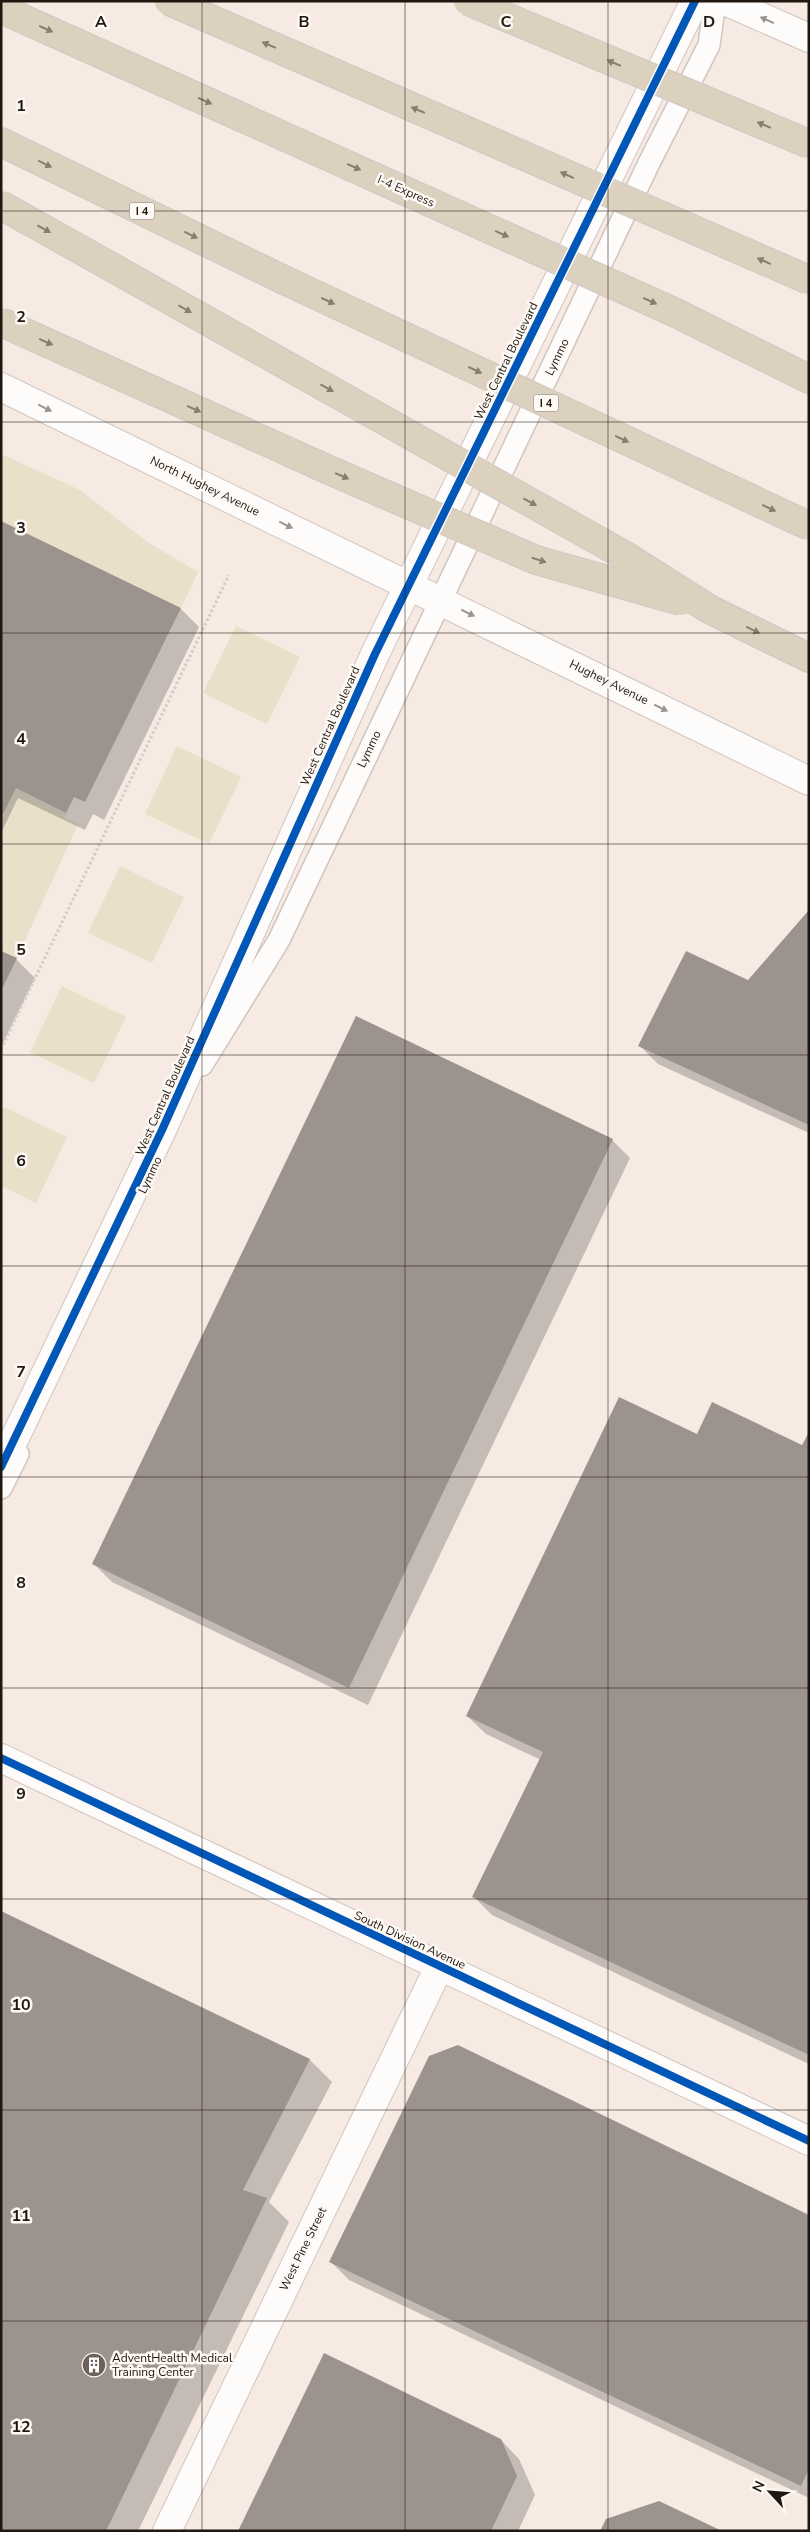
<svg xmlns="http://www.w3.org/2000/svg" width="810" height="2532" font-family="'Nunito Sans',sans-serif">
  <style>
    .green { fill: #eae0ca }
    .shadow { fill: #0003 }
    .building { fill: #9d938e }
    .lines { fill: none; stroke-linecap: round; stroke-linejoin: round }
    .service-casing { stroke: #d0c5bf; stroke-width: 24 }
    .minor-casing { stroke: #d0c5bf; stroke-width: 30 }
    .tertiary-casing { stroke: #d0c5bf; stroke-width: 30 }
    .motorway-casing { stroke: #cfc9c5; stroke-width: 30 }
    .path { stroke: #d2cdcb; stroke-width: 3; stroke-dasharray: 2.5 2.5; stroke-linecap: butt }
    .service { stroke: #fefcfb; stroke-width: 21 }
    .minor { stroke: #fefcfb; stroke-width: 28 }
    .tertiary { stroke: #fefcfb; stroke-width: 28 }
    .motorway { stroke: #dcd1bf; stroke-width: 28 }
    .motorway-bridge-casing { stroke: #cfc9c5; stroke-width: 30; stroke-linecap: butt }
    .motorway-bridge { stroke: #dcd1bf; stroke-width: 28 }
    .cycleway-casing { stroke: #fef9f5; stroke-width: 11 }
    .cycleway { stroke: #0057b8; stroke-width: 8 }
    .oneway { fill: #9a9592 }
    .oneway2 { fill: #877d71 }
    .grid { fill: none; stroke: #201711; stroke-width: 1; stroke-opacity: 0.55 }
    .labels { text-anchor: middle; stroke-width: 5; stroke-linejoin: round; paint-order: stroke }
    .shield { fill: #fef9f5; stroke: #635b55; stroke-width: 1 }
    .shield-label { font-size: 11px; font-weight: bold; fill: #201711 }
    .street-label { font-size: 12px; fill: #201711; stroke: #fef9f5 }
    .poi-label { font-size: 12px; fill: #201711; stroke: #fef9f5; text-anchor: start }
    .grid-label { font-size: 16px; text-anchor: middle; font-weight: bold; fill: #201711; stroke: #fef9f5; stroke-width: 5; stroke-linejoin: round; paint-order: stroke }
  </style>
  <rect width="100%" height="100%" fill="#f6eae2"/>
  <!-- green -->
  <g class="green">
    <path d="M1 454 80 490 149 543 198 572 181 608 1 521Z"/>
    <path d="M236 626 300 657 267 724 203 693Z"/>
    <path d="M177 746 241 777 209 844 145 814Z"/>
    <path d="M16 788 66 813 64 818 78 824 17 958 1 951V818Z"/>
    <path d="M120 866 184 897 152 963 88 933Z"/>
    <path d="M62 986 126 1017 94 1083 30 1052Z"/>
    <path d="M4 1107 67 1137 36 1203 1 1186V1112Z"/>
  </g>
  <!-- shadow -->
  <g class="shadow">
    <path d="M1 523 181 609 199 627 104 820 93 814 85 830 18 798 1 833Z"/>
    <path d="M809 912V1133L658 1064 640 1046 748 982Z"/>
    <path d="M1 952 16 959 35 978 1 1047Z"/>
    <path d="M612 1140 630 1158 368 1705 112 1582 94 1564Z"/>
    <path d="M809 1435V2064L492 1915 474 1897 541 1760 486 1734 467 1716 697 1436 803 1447Z"/>
    <path d="M1 1912 310 2060 332 2082 269 2202 289 2222 138 2531H1Z"/>
    <path d="M809 2216V2498L349 2280 331 2262Z"/>
    <path d="M501 2440 519 2459 535 2495 518 2531H240Z"/>
  </g>
  <!-- building -->
  <g class="building">
    <path d="M1 521 181 608 85 802 74 797 66 813 16 788 1 818Z"/>
    <path d="M809 910V1125L638 1046 686 951 748 980Z"/>
    <path d="M1 951 17 958 1 991Z"/>
    <path d="M356 1016 613 1139 349 1688 92 1564Z"/>
    <path d="M619 1397 697 1434 712 1402 802 1445 809 1432V2055L472 1897 543 1752 466 1716Z"/>
    <path d="M1 1911 310 2059 243 2190 267 2198 106 2531H1Z"/>
    <path d="M458 2045 809 2215V2469L801 2486 329 2262 429 2056Z"/>
    <path d="M324 2353 501 2439 517 2476 491 2531H238Z"/>
    <path d="M659 2501 722 2531H600L606 2519Z"/>
  </g>
  <g class="lines">
    <!-- service casing -->
    <g class="service-casing">
      <g id="service">
        <path d="M202 1065 279 940 649 163 709 45 715 1"/>
        <path d="M1 1488 18 1454"/>
      </g>
    </g>
    <!-- minor casing -->
    <g class="minor-casing">
      <path id="minor" d="M167 2531 439 1967"/>
    </g>
    <!-- tertiary casing -->
    <g class="tertiary-casing">
      <g id="tertiary">
        <path d="M725 1 809 38"/>
        <path d="M1 387 809 781"/>
        <path d="M1 1467 162 1130 375 654 695 1"/>
        <path d="M1 1758 809 2141"/>
      </g>
    </g>
    <!-- motorway casing -->
    <g class="motorway-casing">
      <g id="motorway">
        <path d="M1 9 161 81"/>
        <path d="M1 142 284 280"/>
        <path d="M676 313 809 379"/>
        <path d="M709 609 809 658"/>
      </g>
    </g>
    <!-- path -->
    <path class="path" d="M1 1049 229 575"/>
    <!-- service -->
    <use href="#service" class="service"/>
    <!-- minor -->
    <use href="#minor" class="minor"/>
    <!-- tertiary -->
    <use href="#tertiary" class="tertiary"/>
    <!-- motorway -->
    <use href="#motorway" class="motorway"/>
    <!-- motorway-bridge casing -->
    <g class="motorway-bridge-casing">
      <g id="motorway-bridge">
        <path d="M169 1 809 280"/>
        <path d="M468 1 809 144"/>
        <path d="M161 81 676 313"/>
        <path d="M1 205 624 555 709 609"/>
        <path d="M284 280 809 526"/>
        <path d="M1 322 329 470 536 560 681 601"/>
      </g>
    </g>
    <!-- motorway-bridge -->
    <use href="#motorway-bridge" class="motorway-bridge"/>
    <!-- cycleway casing -->
    <g class="cycleway-casing">
      <g id="cycleway">
        <path d="M1 1467 162 1130 375 654 695 1"/>
        <path d="M1 1758 809 2141"/>
      </g>
    </g>
    <!-- cycleway -->
    <use href="#cycleway" class="cycleway"/>
  </g>
  <!-- one-way arrows -->
  <defs><path id="oneway-solid" d="M-6-.8H1V-3.2L6.5 0L1 3.2V.8H-6Z" transform="scale(1.25)"/></defs>
  <g class="oneway">
    <use href="#oneway-solid" transform="translate(767 20) rotate(-156)"/>
    <use href="#oneway-solid" transform="translate(45 408) rotate(26)"/>
    <use href="#oneway-solid" transform="translate(286 525) rotate(26)"/>
    <use href="#oneway-solid" transform="translate(468 613) rotate(26)"/>
    <use href="#oneway-solid" transform="translate(661 708) rotate(26)"/>
  </g>
  <g class="oneway2">
    <use href="#oneway-solid" transform="translate(46 29) rotate(24)"/>
    <use href="#oneway-solid" transform="translate(269 45) rotate(-157)"/>
    <use href="#oneway-solid" transform="translate(614 63) rotate(-157)"/>
    <use href="#oneway-solid" transform="translate(205 101) rotate(24)"/>
    <use href="#oneway-solid" transform="translate(418 110) rotate(-157)"/>
    <use href="#oneway-solid" transform="translate(764 125) rotate(-157)"/>
    <use href="#oneway-solid" transform="translate(45 164) rotate(26)"/>
    <use href="#oneway-solid" transform="translate(354 167) rotate(24)"/>
    <use href="#oneway-solid" transform="translate(567 175) rotate(-156)"/>
    <use href="#oneway-solid" transform="translate(44 229) rotate(29)"/>
    <use href="#oneway-solid" transform="translate(502 234) rotate(24)"/>
    <use href="#oneway-solid" transform="translate(191 235) rotate(26)"/>
    <use href="#oneway-solid" transform="translate(764 261) rotate(-156)"/>
    <use href="#oneway-solid" transform="translate(328 301) rotate(25)"/>
    <use href="#oneway-solid" transform="translate(650 301) rotate(24)"/>
    <use href="#oneway-solid" transform="translate(185 309) rotate(29)"/>
    <use href="#oneway-solid" transform="translate(46 342) rotate(24)"/>
    <use href="#oneway-solid" transform="translate(475 370) rotate(25)"/>
    <use href="#oneway-solid" transform="translate(327 388) rotate(29)"/>
    <use href="#oneway-solid" transform="translate(194 409) rotate(24)"/>
    <use href="#oneway-solid" transform="translate(622 439) rotate(25)"/>
    <use href="#oneway-solid" transform="translate(342 476) rotate(23)"/>
    <use href="#oneway-solid" transform="translate(530 502) rotate(29)"/>
    <use href="#oneway-solid" transform="translate(769 508) rotate(25)"/>
    <use href="#oneway-solid" transform="translate(539 560) rotate(18)"/>
    <use href="#oneway-solid" transform="translate(753 630) rotate(26)"/>
  </g>
  <!-- grid -->
  <path class="grid" d="M202 1V2531M405 1V2531M608 1V2531M1 211H809M1 422H809M1 633H809M1 844H809M1 1055H809M1 1266H809M1 1477H809M1 1688H809M1 1899H809M1 2110H809M1 2321H809"/>
  <!-- icons -->
  <defs>
    <g id="building-disc" transform="scale(1.25)"><circle r="9.5" fill="#6b615a" stroke="#fef9f5"/><path d="M-4-6H4V6H1V3H-1V6H-4ZM-2.5-4.3h1.7v1.8h-1.7ZM.8-4.3h1.7v1.8H.8ZM-2.5-1h1.7V.8h-1.7ZM.8-1h1.7V.8H.8Z" fill="#fff"/></g>
  </defs>
  <g fill-rule="evenodd">
    <use href="#building-disc" x="94" y="2365"/>
  </g>
  <g class="labels">
    <!-- shield labels -->
    <g class="shield">
      <rect x="129.5" y="202.5" width="25" height="17" rx="4"/>
      <rect x="533.5" y="394.5" width="25" height="17" rx="4"/>
    </g>
    <g class="shield-label">
      <text x="142" y="215">I 4</text>
      <text x="546" y="407">I 4</text>
    </g>
    <!-- street labels -->
    <g class="street-label">
      <text transform="translate(406 191) rotate(24)" y="4">I-4 Express</text>
      <text transform="translate(557 357) rotate(-64)" y="4">Lymmo</text>
      <text transform="translate(506 361) rotate(-64)" y="4">West Central Boulevard</text>
      <text transform="translate(205 486) rotate(26)" y="4">North Hughey Avenue</text>
      <text transform="translate(609 682) rotate(26)" y="4">Hughey Avenue</text>
      <text transform="translate(330 726) rotate(-66)" y="4">West Central Boulevard</text>
      <text transform="translate(369 749) rotate(-65)" y="4">Lymmo</text>
      <text transform="translate(165 1096) rotate(-66)" y="4">West Central Boulevard</text>
      <text transform="translate(150 1175) rotate(-65)" y="4">Lymmo</text>
      <text transform="translate(410 1940) rotate(25)" y="4">South Division Avenue</text>
      <text transform="translate(303 2249) rotate(-64)" y="4">West Pine Street</text>
    </g>
    <!-- poi labels -->
    <g class="poi-label">
      <text x="112" y="2362">AdventHealth Medical<tspan x="112" dy="14">Training Center</tspan></text>
    </g>
  </g>
  <g class="grid-label">
    <text x="101" y="27">A</text>
    <text x="304" y="27">B</text>
    <text x="506" y="27">C</text>
    <text x="709" y="27">D</text>
    <text x="21" y="111">1</text>
    <text x="21" y="322">2</text>
    <text x="21" y="533">3</text>
    <text x="21" y="744">4</text>
    <text x="21" y="955">5</text>
    <text x="21" y="1166">6</text>
    <text x="21" y="1377">7</text>
    <text x="21" y="1588">8</text>
    <text x="21" y="1799">9</text>
    <text x="21" y="2010">10</text>
    <text x="21" y="2221">11</text>
    <text x="21" y="2432">12</text>
  </g>
  <!-- border -->
  <rect width="810" height="2532" fill="none" stroke="#201711" stroke-width="5"/>
  <!-- north arrow -->
  <g transform="translate(770 2492) rotate(296)" stroke="#fef9f5" stroke-width="4" paint-order="stroke">
  <path d="M0-4L9 19L0 12L-9 19Z" fill="#201711"/>
  <text y="-8" font-size="14" font-weight="bold" text-anchor="middle" fill="#201711">N</text>
  </g>
</svg>
